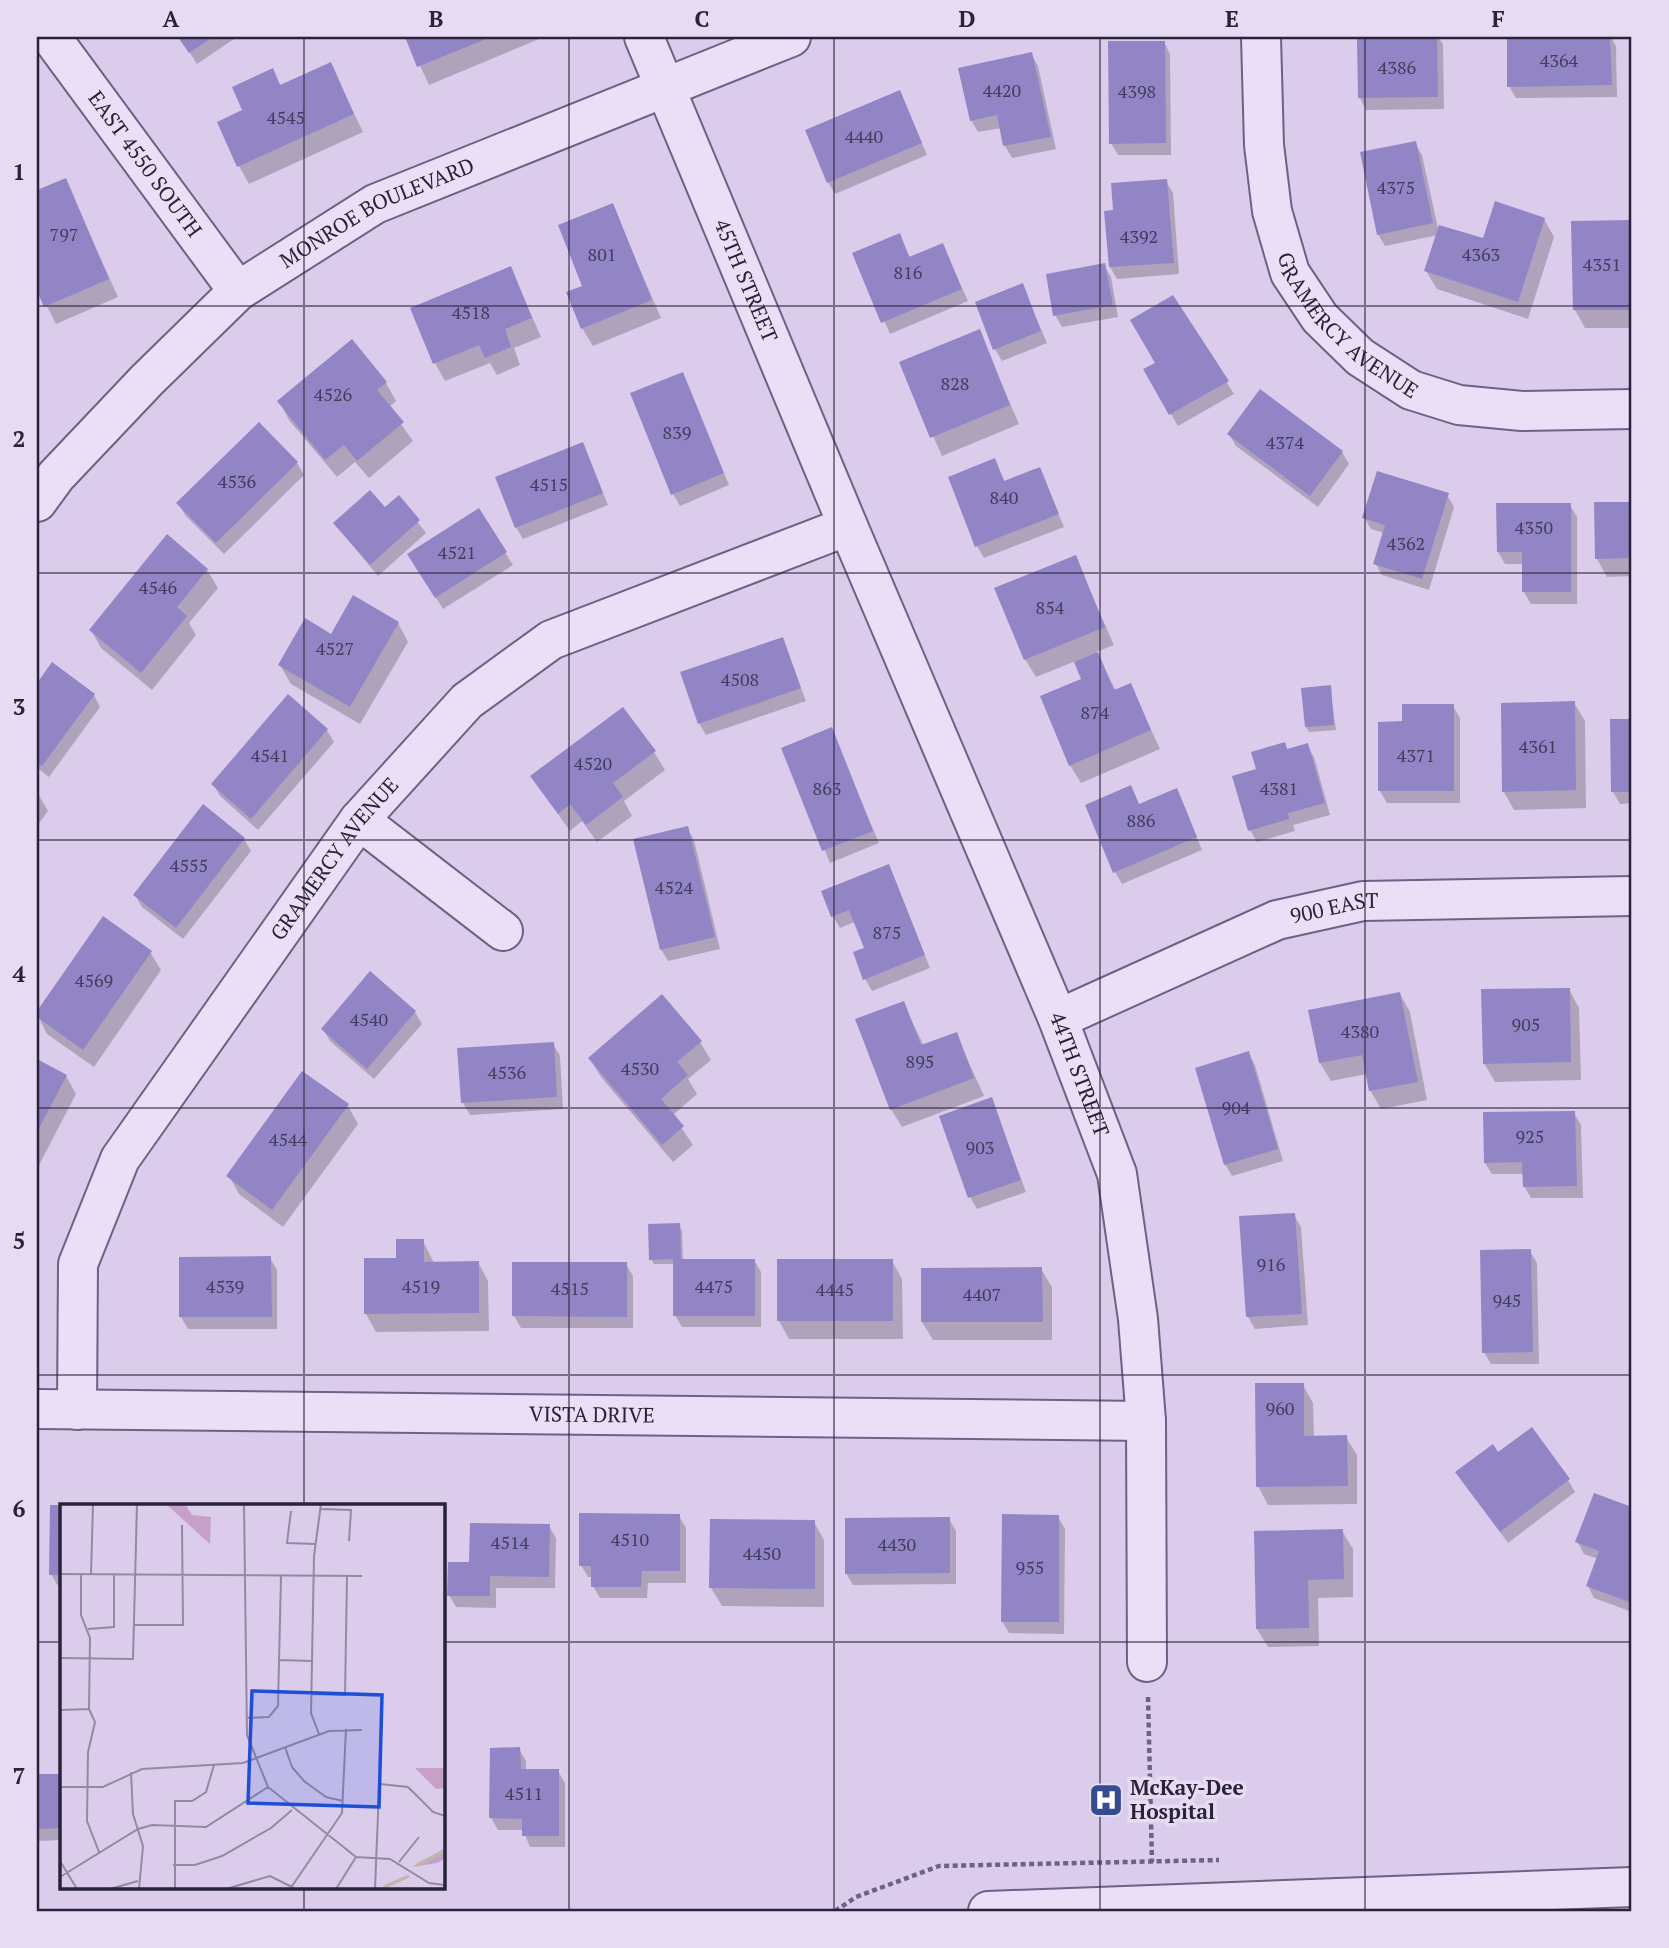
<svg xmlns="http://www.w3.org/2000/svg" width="1669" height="1948" font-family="'PT Serif',serif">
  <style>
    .shadow { fill: #0003 }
    .building { fill: #9285c6 }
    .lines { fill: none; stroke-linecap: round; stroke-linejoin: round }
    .minor-casing { stroke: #6d6187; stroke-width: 42 }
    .path { stroke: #6d6187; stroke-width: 4.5; stroke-dasharray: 5 3.5; stroke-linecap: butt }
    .minor { stroke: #eadff7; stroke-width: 38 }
    .grid { fill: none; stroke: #29233a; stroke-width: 2; stroke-opacity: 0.55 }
    .labels { text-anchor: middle; stroke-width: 7; stroke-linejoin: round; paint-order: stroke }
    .number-label { font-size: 18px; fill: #433c5d }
    .street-label { font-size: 21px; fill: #29233a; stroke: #e7dbf4 }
    .poi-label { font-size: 21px; font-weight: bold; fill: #29233a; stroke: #e7dbf4; text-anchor: start }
    .inset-river { fill: none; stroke: #c1b6ac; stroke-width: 3.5 }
    .inset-road { fill: none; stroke: #9488a5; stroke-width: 2 }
    .view { fill: #1d4ed8; fill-opacity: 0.15; stroke: #1d4ed8; stroke-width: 3.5 }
    .inset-edge { fill: none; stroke: #29233a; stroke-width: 3.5 }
    .neatline { fill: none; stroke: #29233a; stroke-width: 2.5 }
    .grid-label { font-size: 23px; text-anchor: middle; font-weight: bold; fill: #29233a }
  </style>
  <rect width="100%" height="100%" fill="#dbccec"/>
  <!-- shadow -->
  <g class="shadow">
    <path d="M180 37H237L197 64Z"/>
    <path d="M407 37H538L539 39 429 85Z"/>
    <path d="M1397 37H1438L1443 44 1444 109 1366 110 1360 98Z"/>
    <path d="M1508 37H1611L1616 46 1617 97 1516 98 1509 86Z"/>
    <path d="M1164 42 1170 54 1171 155H1118L1111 143Z"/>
    <path d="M1031 54 1038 66 1056 149 1012 158 1005 146 1001 128 978 132 971 120Z"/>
    <path d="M330 64 363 132 249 184 239 166 244 111 272 71 281 86Z"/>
    <path d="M900 92 927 155 835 194 828 182Z"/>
    <path d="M1415 143 1422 155 1439 233 1484 241 1544 219 1554 237 1528 319 1437 289 1426 271 1438 235 1385 246 1378 234Z"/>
    <path d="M65 180 118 297 56 324 37 287V192Z"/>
    <path d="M1166 181 1173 193 1179 274 1117 279 1110 267 1115 212Z"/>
    <path d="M612 205 661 318 593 346 582 328 584 287Z"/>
    <path d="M1632 222V328H1585L1575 310 1573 223Z"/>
    <path d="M899 235 911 259 943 246 968 301 890 334 854 254Z"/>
    <path d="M1104 265 1111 277 1118 317 1062 327 1055 315Z"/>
    <path d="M511 268 541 337 514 348 520 365 497 375 490 363 445 381 435 363Z"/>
    <path d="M1022 285 1047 343 1002 361 995 349Z"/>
    <path d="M1173 297 1234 394 1178 426 1145 370 1158 363Z"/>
    <path d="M979 331 1019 424 942 456 901 363Z"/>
    <path d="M682 374 729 485 680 506 673 494Z"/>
    <path d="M386 383 396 401 389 407 413 441 369 478 355 462 337 477 289 420 279 401Z"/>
    <path d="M1229 434 1342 452 1349 464 1318 507 1236 446Z"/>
    <path d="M583 444 608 505 523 539 516 527Z"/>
    <path d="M994 460 1005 482 1039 469 1064 527 984 558 977 546Z"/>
    <path d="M297 463 304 475 224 554 185 515 178 503Z"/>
    <path d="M1447 495 1454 507 1429 590 1382 575 1375 563 1384 533 1371 529 1364 517Z"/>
    <path d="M399 498 426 533 378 576 335 524 385 510Z"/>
    <path d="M1596 504H1632V576L1607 577 1597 559Z"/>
    <path d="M1570 505 1577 517V604H1531L1524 592V564H1505L1498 552Z"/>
    <path d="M479 510 513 565 443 609 416 566Z"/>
    <path d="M1075 557 1114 645 1096 652 1116 691 1130 685 1160 749 1081 783 1070 765 1083 680 1076 661 1036 677 1025 659Z"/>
    <path d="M207 570 218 588 189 623 196 635 152 690 101 648 91 630Z"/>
    <path d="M398 623 408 642 360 724 291 684 280 665 332 636Z"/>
    <path d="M782 639 806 701 706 735 699 723Z"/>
    <path d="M52 665 94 695 100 707 49 777 37 768V686Z"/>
    <path d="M1330 687 1336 730 1309 732 1306 727Z"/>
    <path d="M1574 703 1585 721 1586 808 1514 810 1504 792Z"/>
    <path d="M1453 706 1460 718V803H1387L1380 791Z"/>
    <path d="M1632 720V803L1620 804 1613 792 1612 721Z"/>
    <path d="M831 729 879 843 830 863 783 749Z"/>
    <path d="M327 730 334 742 258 830 220 796 213 784Z"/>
    <path d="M1284 744 1288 751 1307 746 1314 757 1330 815 1293 825 1295 831 1257 842 1250 830 1258 771Z"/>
    <path d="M654 752 665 770 624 801 632 816 597 842 582 821 570 831 532 777Z"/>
    <path d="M1130 787 1140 806 1183 803 1202 850 1122 884 1115 872Z"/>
    <path d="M37 792 48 811 37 826Z"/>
    <path d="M687 828 694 840 720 949 668 961 661 949Z"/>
    <path d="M244 839 251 851 183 939 142 907 135 895Z"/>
    <path d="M888 866 930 968 872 991 865 979 866 949 855 922 840 928 833 916Z"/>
    <path d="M104 919 150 952 161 970 94 1067 47 1034 37 1014Z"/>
    <path d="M1569 989 1579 1008 1581 1080 1495 1082 1484 1063Z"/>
    <path d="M1400 994 1410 1012 1427 1100 1381 1109 1370 1090 1367 1074 1331 1081 1320 1063Z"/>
    <path d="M903 1003 924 1046 956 1034 984 1096 902 1127 891 1109Z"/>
    <path d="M415 1012 422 1024 374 1079 330 1041 323 1029Z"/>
    <path d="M700 1042 711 1060 688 1079 697 1094 673 1115 693 1145 673 1162 601 1077 590 1059Z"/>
    <path d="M553 1044 560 1056 563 1109 470 1115 463 1103Z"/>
    <path d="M1248 1053 1255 1065 1283 1161 1232 1176 1225 1164Z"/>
    <path d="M37 1061 66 1076 76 1094 37 1169Z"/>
    <path d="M991 1099 1026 1192 977 1209 970 1197Z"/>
    <path d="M348 1106 358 1124 283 1227 239 1194 229 1176Z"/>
    <path d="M1574 1113 1581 1125 1583 1198H1531L1524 1186V1174H1492L1485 1163Z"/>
    <path d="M1294 1215 1301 1227 1308 1325 1255 1329 1248 1317Z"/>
    <path d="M679 1225 682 1231 683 1260H754L761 1272V1327H682L675 1315V1264H654L651 1259Z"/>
    <path d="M423 1241 434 1263 478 1262 488 1281 489 1331 376 1332 366 1314 397 1260Z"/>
    <path d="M1530 1251 1537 1263 1539 1364H1491L1484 1352Z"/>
    <path d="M270 1258 277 1270V1329H188L181 1317Z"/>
    <path d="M892 1261 902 1279 903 1339H789L779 1321Z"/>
    <path d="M626 1264 633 1276V1328H521L514 1316Z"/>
    <path d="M1041 1269 1052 1287V1340H933L922 1322Z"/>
    <path d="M1303 1385 1313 1403 1314 1437H1346L1357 1455V1504L1268 1505 1258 1486Z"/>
    <path d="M1498 1454 1568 1480 1575 1492 1508 1543 1465 1484Z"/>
    <path d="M1595 1495 1632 1509V1612L1594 1598 1588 1586 1598 1559 1584 1554 1577 1541Z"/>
    <path d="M52 1507H61V1586H58L51 1574Z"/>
    <path d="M679 1516 686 1528V1583H648L647 1598H600L593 1586V1577H588L581 1565Z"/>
    <path d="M1058 1517 1065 1529 1064 1634 1009 1633 1002 1621Z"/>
    <path d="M949 1519 956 1531V1584L853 1585 846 1573Z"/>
    <path d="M814 1522 824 1540V1607L722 1606 711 1588Z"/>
    <path d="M549 1526 556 1538 555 1588H496V1608L456 1607 449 1595 471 1564Z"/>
    <path d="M1342 1531 1353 1549V1597L1318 1598 1319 1646 1268 1647 1257 1629Z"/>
    <path d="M519 1749 526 1761V1771H558L565 1783V1847H530L523 1830H498L491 1818Z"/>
    <path d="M61 1775V1840L39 1841 37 1776Z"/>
    <path d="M443 1778 444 1781 446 1840H443Z"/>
  </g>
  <!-- building -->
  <g class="building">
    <path d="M178 37H213L189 53Z"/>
    <path d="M405 37H491L417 67Z"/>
    <path d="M1437 37 1438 97 1358 98 1357 38Z"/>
    <path d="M1507 37H1610L1612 85 1507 87Z"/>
    <path d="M1108 41H1165L1166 143 1109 144Z"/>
    <path d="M1032 52 1051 137 1003 146 997 115 970 121 958 68Z"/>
    <path d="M331 62 354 114 237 167 217 122 242 110 232 87 273 68 280 85Z"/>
    <path d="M900 90 922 143 827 183 805 130Z"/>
    <path d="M1416 141 1433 223 1377 235 1360 152Z"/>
    <path d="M66 178 109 279 44 307 37 291V190Z"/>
    <path d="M1167 179 1174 263 1109 267 1104 211 1113 210 1111 183Z"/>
    <path d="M1495 201 1545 218 1518 302 1424 271 1439 225 1483 238Z"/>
    <path d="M613 203 652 300 581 329 566 292 582 286 558 225Z"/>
    <path d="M1632 220V310H1573L1571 221Z"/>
    <path d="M900 233 909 257 943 243 962 289 881 323 852 253Z"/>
    <path d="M1105 263 1113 305 1053 316 1046 274Z"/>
    <path d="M511 266 532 318 505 329 511 347 485 358 479 345 433 364 410 308Z"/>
    <path d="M1023 283 1041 331 993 350 975 302Z"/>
    <path d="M1173 295 1229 381 1169 415 1143 369 1155 363 1130 320Z"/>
    <path d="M980 329 1010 405 930 438 899 362Z"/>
    <path d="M352 339 387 382 377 390 404 422 357 461 344 445 325 460 277 401Z"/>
    <path d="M683 372 724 473 671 495 630 393Z"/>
    <path d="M1260 389 1343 451 1310 496 1227 434Z"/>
    <path d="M259 422 298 462 216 543 176 503Z"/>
    <path d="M583 442 603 493 515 528 495 477Z"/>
    <path d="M995 458 1004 481 1040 467 1059 514 975 547 948 477Z"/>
    <path d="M1377 471 1449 493 1422 579 1373 564 1385 525 1362 518Z"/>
    <path d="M370 490 385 507 399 495 420 520 370 565 333 523Z"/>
    <path d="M1594 502H1632V558L1595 559Z"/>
    <path d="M1496 503H1571V592H1522V552H1497Z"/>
    <path d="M479 508 507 552 435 598 407 554Z"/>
    <path d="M167 534 208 569 177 607 187 616 141 673 89 630Z"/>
    <path d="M1076 555 1105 627 1024 660 994 588Z"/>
    <path d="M353 595 399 622 350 707 278 665 305 618 331 634Z"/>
    <path d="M783 637 801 688 698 724 680 672Z"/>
    <path d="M1098 652 1114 690 1131 683 1151 730 1069 766 1040 696 1081 679 1074 662Z"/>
    <path d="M52 662 95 694 42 766 37 763V683Z"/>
    <path d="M1331 685 1334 725 1305 727 1301 688Z"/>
    <path d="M288 694 328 729 251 819 211 784Z"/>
    <path d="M1575 701 1576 790 1502 792 1501 703Z"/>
    <path d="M1402 704H1454V791H1378V722L1402 721Z"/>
    <path d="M623 707 656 751 613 783 623 797 586 825 570 804 558 814 530 776Z"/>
    <path d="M1610 719H1632V792H1611Z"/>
    <path d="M832 727 873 831 822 851 781 748Z"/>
    <path d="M1285 742 1287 749 1308 743 1325 803 1288 813 1289 819 1248 831 1232 776 1256 769 1251 752Z"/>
    <path d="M1131 785 1139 804 1177 788 1197 837 1113 873 1085 805Z"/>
    <path d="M203 804 245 838 176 928 133 895Z"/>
    <path d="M688 826 715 937 660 950 633 839Z"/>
    <path d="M889 864 925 955 863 980 853 952 864 948 849 910 831 917 821 891Z"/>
    <path d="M103 916 152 951 83 1050 37 1017V1011Z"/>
    <path d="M370 971 416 1011 367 1069 321 1029Z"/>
    <path d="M1570 988 1571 1062 1483 1064 1481 989Z"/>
    <path d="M1400 992 1418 1082 1369 1091 1362 1055 1319 1063 1308 1010Z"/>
    <path d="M662 994 702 1041 677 1062 688 1075 661 1099 684 1126 662 1145 588 1058Z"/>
    <path d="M904 1001 921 1045 957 1032 974 1078 890 1110 855 1019Z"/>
    <path d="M554 1042 557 1097 461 1103 457 1048Z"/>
    <path d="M1249 1051 1278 1149 1224 1165 1195 1068Z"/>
    <path d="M37 1059 67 1075 37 1132Z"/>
    <path d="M302 1071 349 1104 272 1210 226 1176Z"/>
    <path d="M992 1097 1021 1180 968 1198 939 1116Z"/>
    <path d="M1575 1111 1577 1186 1523 1187 1522 1162 1484 1163 1483 1112Z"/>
    <path d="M1295 1213 1302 1314 1246 1317 1239 1216Z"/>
    <path d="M680 1223 681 1259H755V1316H673V1259L649 1260 648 1224Z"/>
    <path d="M396 1239H424V1262L479 1261V1313L364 1314V1258H396Z"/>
    <path d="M1531 1249 1533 1352 1482 1353 1480 1250Z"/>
    <path d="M271 1256 272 1317H179V1257Z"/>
    <rect x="777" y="1259" width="116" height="62"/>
    <path d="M512 1262H627V1317L512 1316Z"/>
    <path d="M1042 1267 1043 1322H921V1268Z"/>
    <path d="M1255 1383H1304V1436L1347 1435 1348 1486 1256 1487Z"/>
    <path d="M1532 1427 1570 1479 1500 1532 1455 1472 1493 1444 1498 1452Z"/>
    <path d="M1594 1493 1632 1507V1603L1586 1586 1599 1551 1575 1542Z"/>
    <path d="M50 1505H61V1575H49Z"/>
    <path d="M579 1513 680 1514V1571H642L641 1587H591V1566H579Z"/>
    <path d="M1002 1514 1059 1515V1622H1001Z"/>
    <path d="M950 1517V1573L845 1574V1518Z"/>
    <path d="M710 1519 815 1520V1589L709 1588Z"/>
    <path d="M470 1523 550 1524 549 1577 490 1576V1596H447L448 1562H469Z"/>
    <path d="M1343 1529 1344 1579 1308 1580 1309 1628 1256 1629 1254 1531Z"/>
    <path d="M520 1747 521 1769H559V1836H522V1819L489 1818 490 1748Z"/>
    <path d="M37 1774H61V1828L37 1829Z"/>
  </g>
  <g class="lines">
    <!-- minor casing -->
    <g class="minor-casing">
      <g id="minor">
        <path id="s1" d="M51 37 238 291"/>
        <path id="s2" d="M644 37 848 526 1058 1019 1117 1174 1138 1319 1146 1421 1147 1662"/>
        <path id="s3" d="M1261 37 1264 145 1272 211 1290 273 1320 318 1360 357 1411 390 1459 405 1522 411 1632 409"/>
        <path id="s4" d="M37 502 56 476 147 380 238 291 375 204 791 37"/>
        <path d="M359 820 503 931"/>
        <path id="s5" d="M1058 1019 1277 920 1363 901 1632 896"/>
        <path id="s6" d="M37 1409 1146 1421"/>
        <path id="s7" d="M77 1410 78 1264 120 1159 359 820 467 701 551 640 848 526"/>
        <path d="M988 1911 1632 1887"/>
      </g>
    </g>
    <!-- path -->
    <g class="path">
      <path d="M1148 1697 1152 1862"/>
      <path d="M835 1911 856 1897 939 1866 1219 1860"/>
    </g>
    <!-- minor -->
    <use href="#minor" class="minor"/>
  </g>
  <!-- grid -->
  <path class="grid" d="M304 37V1505M569 37V1911M834 37V1911M1100 37V1911M1365 37V1911M37 306H1632M37 573H1632M37 840H1632M37 1108H1632M37 1375H1632M37 1642H61M443 1642H1632M304 1887V1911"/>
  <!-- icons -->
  <defs>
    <g id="hospital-square" transform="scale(1.75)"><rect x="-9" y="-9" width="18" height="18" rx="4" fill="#364c91" stroke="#e7dbf4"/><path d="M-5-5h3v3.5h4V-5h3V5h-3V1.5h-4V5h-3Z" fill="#fff"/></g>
  </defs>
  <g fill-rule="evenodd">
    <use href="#hospital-square" x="1106" y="1800"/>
  </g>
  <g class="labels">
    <!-- number labels -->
    <g class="number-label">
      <text x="1559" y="67">4364</text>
      <text x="1397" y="74">4386</text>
      <text x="1002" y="97">4420</text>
      <text x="1137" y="98">4398</text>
      <text x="286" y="124">4545</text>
      <text x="864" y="143">4440</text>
      <text x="1396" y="194">4375</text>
      <text x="64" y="241">797</text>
      <text x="1139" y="243">4392</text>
      <text x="602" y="261">801</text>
      <text x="1481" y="261">4363</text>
      <text x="1602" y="271">4351</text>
      <text x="908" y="279">816</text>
      <text x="471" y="319">4518</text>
      <text x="955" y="390">828</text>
      <text x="333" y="401">4526</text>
      <text x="677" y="439">839</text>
      <text x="1285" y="449">4374</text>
      <text x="237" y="488">4536</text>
      <text x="549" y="491">4515</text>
      <text x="1004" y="504">840</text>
      <text x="1534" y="534">4350</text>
      <text x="1406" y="550">4362</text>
      <text x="457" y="559">4521</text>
      <text x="158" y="594">4546</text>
      <text x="1050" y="614">854</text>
      <text x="335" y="655">4527</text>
      <text x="740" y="686">4508</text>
      <text x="1095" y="719">874</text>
      <text x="1538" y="753">4361</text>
      <text x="270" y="762">4541</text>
      <text x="1416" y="762">4371</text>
      <text x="593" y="770">4520</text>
      <text x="827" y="795">863</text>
      <text x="1279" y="795">4381</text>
      <text x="1141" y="827">886</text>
      <text x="189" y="872">4555</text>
      <text x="674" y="894">4524</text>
      <text x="887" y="939">875</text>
      <text x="94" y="987">4569</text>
      <text x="369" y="1026">4540</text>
      <text x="1526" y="1031">905</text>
      <text x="1360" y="1038">4380</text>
      <text x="920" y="1068">895</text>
      <text x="640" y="1075">4530</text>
      <text x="507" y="1079">4536</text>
      <text x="1236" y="1114">904</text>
      <text x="1530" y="1143">925</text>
      <text x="288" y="1146">4544</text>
      <text x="980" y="1154">903</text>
      <text x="1271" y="1271">916</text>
      <text x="225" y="1293">4539</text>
      <text x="421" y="1293">4519</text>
      <text x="714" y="1293">4475</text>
      <text x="570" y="1295">4515</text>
      <text x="835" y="1296">4445</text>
      <text x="982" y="1301">4407</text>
      <text x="1507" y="1307">945</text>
      <text x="1280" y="1415">960</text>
      <text x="630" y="1546">4510</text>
      <text x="510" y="1549">4514</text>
      <text x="897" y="1551">4430</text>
      <text x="762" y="1560">4450</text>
      <text x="1030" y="1574">955</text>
      <text x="524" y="1800">4511</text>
    </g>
    <!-- street labels -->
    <g class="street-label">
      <text dy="7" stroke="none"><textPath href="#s1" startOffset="158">EAST 4550 SOUTH</textPath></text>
      <text dy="7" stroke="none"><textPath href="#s4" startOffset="452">MONROE BOULEVARD</textPath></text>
      <text dy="7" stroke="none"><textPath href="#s2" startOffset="264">45TH STREET</textPath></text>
      <text dy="7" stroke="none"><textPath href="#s3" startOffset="317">GRAMERCY AVENUE</textPath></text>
      <text dy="7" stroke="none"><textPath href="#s7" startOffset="628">GRAMERCY AVENUE</textPath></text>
      <text dy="7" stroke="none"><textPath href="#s5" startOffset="299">900 EAST</textPath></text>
      <text dy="7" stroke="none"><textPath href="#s2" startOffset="1125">44TH STREET</textPath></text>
      <text dy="7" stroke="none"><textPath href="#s6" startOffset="555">VISTA DRIVE</textPath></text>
    </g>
    <!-- poi labels -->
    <g class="poi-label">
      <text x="1130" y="1795">McKay-Dee<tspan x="1130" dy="24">Hospital</tspan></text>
    </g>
  </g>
  <!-- overview -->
  <g transform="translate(60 1504)">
    <rect width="385" height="385" fill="#dbccec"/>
    <path d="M106 0H125L132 11 151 13 150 40ZM355 264H385V284L376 285ZM385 344V355L377 359 352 363Z" fill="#c5a0c9"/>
    <path class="inset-river" d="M357 361 385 347M324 383 349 372"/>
    <path class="inset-road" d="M184 0 187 231 208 283 296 353M261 5 291 6 289 37M231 7 227 39 256 40M0 70 302 72M21 71V111L30 134 29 205 35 218 28 248 27 317 39 348M31 71 33 0M74 121H123L122 21M28 125 54 123V71M0 154 73 155 77 0M220 156 252 157M252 190 285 191 287 73M0 206 29 205M186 214 209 213 218 202 221 72M259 230 251 209 252 157 254 52 261 0M225 243 232 263 244 277 266 293 283 297M71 268 73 310 83 342 79 385M320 280 348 283 373 308 385 312M0 283H43L82 265 183 259 269 227 302 226M296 353 330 355 369 379 385 381M0 357 17 385M339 358 359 333M113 361H135L162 352 211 324 232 306M0 373 78 325 92 321 146 323 208 283M50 385 78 377M115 385V297H132L146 288 154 261M166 385 210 372 234 384M230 385 282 309 286 225M276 385 296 353M315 385 320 260"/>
    <path class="view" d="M192 187 322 191 319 303 188 299Z"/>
    <rect width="385" height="385" class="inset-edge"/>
  </g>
  <!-- border -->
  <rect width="1669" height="1948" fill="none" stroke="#e7dbf4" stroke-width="77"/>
  <rect x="38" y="38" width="1592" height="1872" class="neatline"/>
  <g class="grid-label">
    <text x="171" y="27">A</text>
    <text x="436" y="27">B</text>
    <text x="702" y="27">C</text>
    <text x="967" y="27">D</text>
    <text x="1232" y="27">E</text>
    <text x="1498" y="27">F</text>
    <text x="19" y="180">1</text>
    <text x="19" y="447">2</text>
    <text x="19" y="715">3</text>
    <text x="19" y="982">4</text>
    <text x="19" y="1249">5</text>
    <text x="19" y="1517">6</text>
    <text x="19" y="1784">7</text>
  </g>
</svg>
